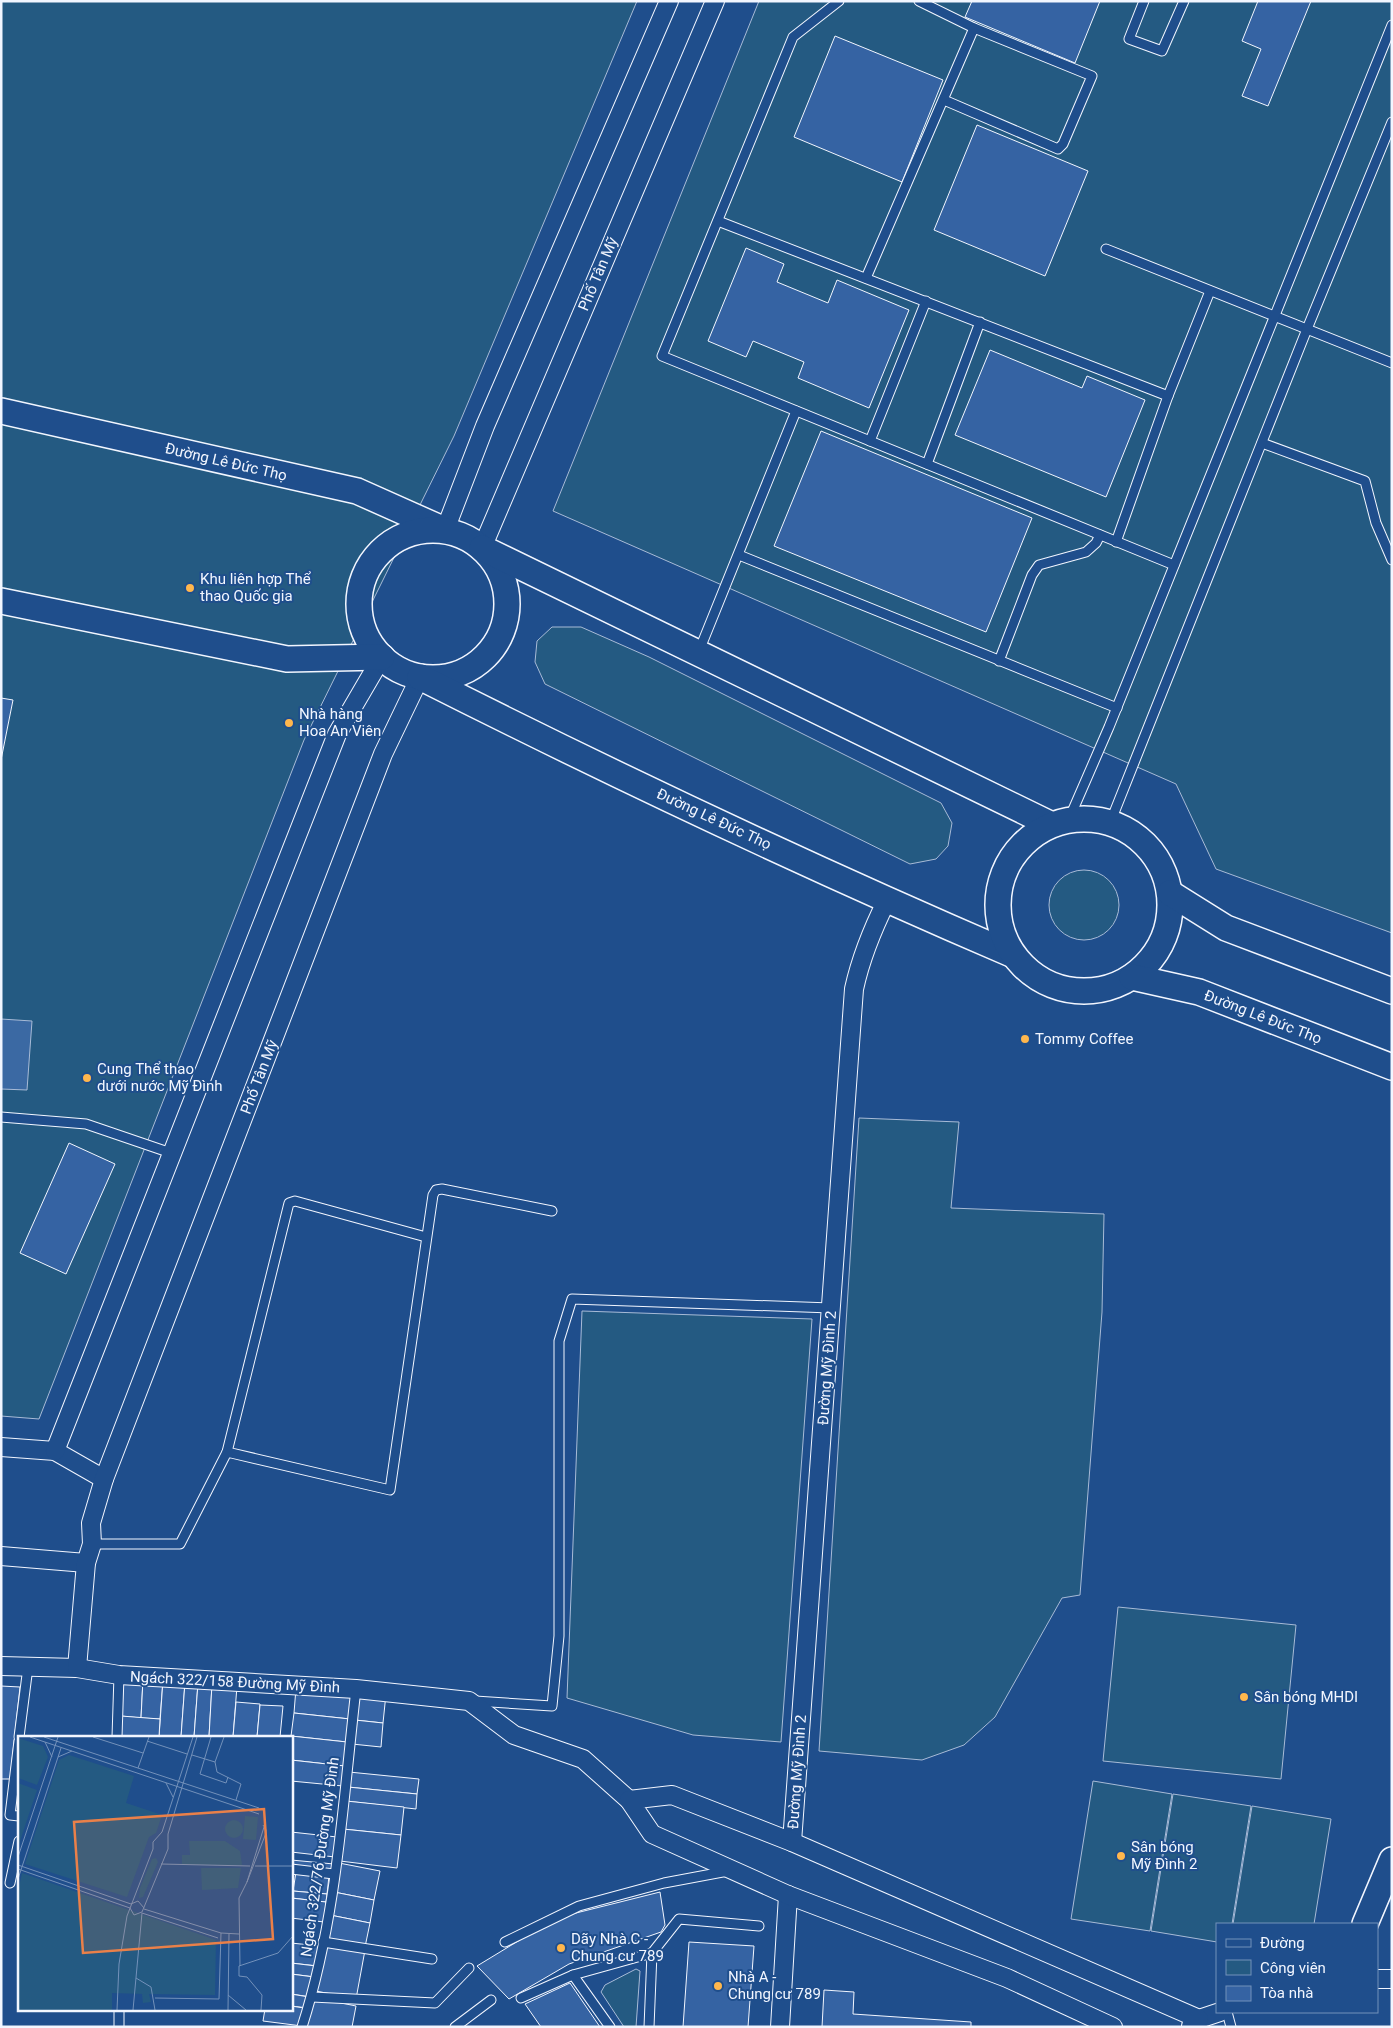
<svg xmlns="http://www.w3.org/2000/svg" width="1393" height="2028" font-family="Roboto,sans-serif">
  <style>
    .green { fill: #245a82; stroke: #a8bbd7 }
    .water { fill: #3b69a3; stroke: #a8bbd7 }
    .building { fill: #3563a3; stroke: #f2f6ff }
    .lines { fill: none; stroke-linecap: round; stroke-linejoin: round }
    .service-casing { stroke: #f2f6ff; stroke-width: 11 }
    .minor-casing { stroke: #f2f6ff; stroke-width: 20 }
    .secondary-casing { stroke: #f2f6ff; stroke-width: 28 }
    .service { stroke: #1f4e8c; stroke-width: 9 }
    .minor { stroke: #1f4e8c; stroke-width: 18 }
    .secondary { stroke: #1f4e8c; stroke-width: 25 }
    .poi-dot { fill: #ffb74d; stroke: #1f4e8c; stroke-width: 2 }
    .labels { text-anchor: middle; stroke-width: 4; stroke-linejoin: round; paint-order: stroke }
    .street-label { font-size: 15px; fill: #f2f6ff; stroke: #1f4e8c }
    .poi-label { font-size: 15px; fill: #f2f6ff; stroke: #1f4e8c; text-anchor: start }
    .inset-road { fill: none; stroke: #7391ba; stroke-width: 1 }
    .view { fill: #ea8049; fill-opacity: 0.15; stroke: #ea8049; stroke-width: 2.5 }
    .inset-edge { fill: none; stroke: #f2f6ff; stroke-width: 2.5 }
  </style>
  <rect width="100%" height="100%" fill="#1f4e8c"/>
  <!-- green -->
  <g class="green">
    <path d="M1 1H637L454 436 304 740 39 1419 1 1416Z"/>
    <path d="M759 1H1392V933L1216 869 1176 784 553 511Z"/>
    <path d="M552 627H581L649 657 941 803 952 823 948 846 936 859 910 864 545 684 535 662 537 641Z"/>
    <circle cx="1084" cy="905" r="35"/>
    <path d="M859 1118 959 1122 951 1208 1104 1214 1102 1312 1080 1595 1062 1598 995 1717 964 1745 922 1760 819 1751Z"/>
    <path d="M582 1311 812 1319 781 1742 693 1735 567 1698Z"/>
    <path d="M1118 1607 1296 1625 1281 1779 1103 1761Z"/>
    <path d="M1093 1781 1172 1794 1150 1931 1071 1919Z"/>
    <path d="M1173 1794 1251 1806 1232 1924H1217V1942L1151 1931Z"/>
    <path d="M1252 1806 1331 1819 1314 1924H1233Z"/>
    <path d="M636 1969 640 1971 636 2027H624L601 1992 605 1985Z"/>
  </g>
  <!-- water -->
  <path class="water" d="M1 1019 32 1021 27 1090 1 1089Z"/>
  <!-- building -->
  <g class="building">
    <path d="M972 1H1100L1075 63 965 17Z"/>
    <path d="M1258 1H1311L1268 106 1242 96 1261 49 1242 41Z"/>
    <path d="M835 36 943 80 902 182 794 137Z"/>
    <path d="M977 125 1088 171 1045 276 934 230Z"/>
    <path d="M746 248 784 264 777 282 828 303 837 280 909 310 869 408 798 378 804 362 753 341 746 357 708 341Z"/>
    <path d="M990 350 1082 388 1087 376 1145 400 1106 497 955 435Z"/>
    <path d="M821 431 1032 518 986 632 774 546Z"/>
    <path d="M1 698 13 700 1 760Z"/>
    <path d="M69 1143 115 1164 66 1274 20 1253Z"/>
    <path d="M124 1677 143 1679 141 1718 121 1716Z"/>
    <path d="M143 1679 163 1680 160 1719 141 1718Z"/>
    <path d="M163 1680 185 1682 181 1737H159Z"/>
    <path d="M185 1682 198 1683 194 1737H181Z"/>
    <path d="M198 1683 212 1684 209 1737H194Z"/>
    <path d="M212 1684 237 1686 233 1737H209Z"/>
    <path d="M1 1686 20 1687 10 1779H1Z"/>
    <path d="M296 1688 352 1694 350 1719 294 1713Z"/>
    <path d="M358 1691 386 1694 383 1723 355 1720Z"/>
    <path d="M236 1702 260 1704 257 1737H233Z"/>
    <path d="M260 1705 283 1706 280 1737H257Z"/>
    <path d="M294 1713 350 1719 347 1742 291 1736Z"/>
    <path d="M121 1716 160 1719 159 1737H119Z"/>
    <path d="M355 1720 383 1723 381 1747 352 1744Z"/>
    <path d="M291 1736 347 1742 345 1766 291 1760Z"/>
    <path d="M291 1760 345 1766 343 1786 291 1781Z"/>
    <path d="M349 1772 419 1779 417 1794 348 1787Z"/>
    <path d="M348 1787 417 1794 416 1809 346 1801Z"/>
    <path d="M346 1801 404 1807 401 1835 343 1829Z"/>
    <path d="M343 1829 401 1835 397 1868 340 1861Z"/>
    <path d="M291 1832 337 1837 335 1857 291 1852Z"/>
    <path d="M291 1860 334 1864V1872L291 1868Z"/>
    <path d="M339 1863 380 1871 374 1900 334 1892Z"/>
    <path d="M296 1872 329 1876 327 1894 293 1891Z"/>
    <path d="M293 1891 327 1894 326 1902 292 1898Z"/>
    <path d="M334 1892 374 1900 370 1923 330 1915Z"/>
    <path d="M660 1892 665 1925 661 1932 569 1964 509 1999 477 1966 556 1918Z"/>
    <path d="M291 1898 326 1902 324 1922 291 1918Z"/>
    <path d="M330 1915 370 1923 365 1947 325 1939Z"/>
    <path d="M689 1942 754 1946 748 2027H683Z"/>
    <path d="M291 1943 320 1946 318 1966 291 1963Z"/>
    <path d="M324 1943 365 1950 356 1999 316 1991Z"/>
    <path d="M291 1963 316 1966 315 1977 291 1974Z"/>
    <path d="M291 1974 314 1977 311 1997 291 1994Z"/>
    <path d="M570 1983 600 2027H541L525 2004Z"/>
    <path d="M824 1990 854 1992 853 2014 971 2022V2027H822Z"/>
    <path d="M291 1994 309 1997 308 2008 291 2006Z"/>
    <path d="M312 1997 356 2006 352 2027H307Z"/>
    <path d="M291 2006 304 2008 302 2026 263 2021 265 2009H291Z"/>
  </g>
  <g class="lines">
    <!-- service casing -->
    <g class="service-casing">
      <g id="service">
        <path d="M839 1 793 37 662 356 1174 565"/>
        <path d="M919 1 974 28"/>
        <path d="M1144 1 1129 39 1162 51 1184 1"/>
        <path d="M718 221 1168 396 1116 542"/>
        <path d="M1106 249 1392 363"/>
        <path d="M866 278 974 28 1092 76 1063 144 1058 149 944 100"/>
        <path d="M1168 396 1210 291"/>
        <path d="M870 441 926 301"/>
        <path d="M1262 443 1365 481 1376 523 1392 560"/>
        <path d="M927 464 980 322"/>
        <path d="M739 555 1117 708"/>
        <path d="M699 651 796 411"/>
        <path d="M999 661 1032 575 1039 565 1086 552 1096 543 1100 535"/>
        <path d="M1069 819 1109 727 1392 25"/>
        <path d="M1110 823 1307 329 1392 122"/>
        <path d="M1 1117 86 1124 171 1153"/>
        <path d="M227 1452 289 1203 295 1201 426 1237"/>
        <path d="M92 1544H180L227 1452 390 1490 433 1195 436 1190 442 1189 552 1211"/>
        <path d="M475 1701 552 1706 559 1636V1341L572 1299 831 1308"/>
        <path d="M19 1737 28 1667"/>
        <path d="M117 1737 119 1675"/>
        <path d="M19 1741 10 1815 19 1816"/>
        <path d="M291 1869 334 1874"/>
        <path d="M10 1883 19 1841"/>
        <path d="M323 1942 432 1959"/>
        <path d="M505 1942 579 1906 664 1883 728 1871"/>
        <path d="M312 1997 435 2003 469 1968"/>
        <path d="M521 1998 573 1975"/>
        <path d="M1227 2012 1231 2027"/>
        <path d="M119 2027V2009"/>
        <path d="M302 2027C337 1918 343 1801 356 1689"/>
        <path d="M455 2027 491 2000"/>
        <path d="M610 2027 573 1975 652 1953"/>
        <path d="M649 2027 652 1953 679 1919 759 1926"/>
      </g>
    </g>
    <!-- minor casing -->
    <g class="minor-casing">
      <g id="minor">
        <path d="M445 530 485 426 669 1"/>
        <path d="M482 548 715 1"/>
        <path d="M1 1447 55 1451 104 1479"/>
        <path d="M55 1451 337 734 382 657"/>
        <path d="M1 1556 86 1563"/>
        <path d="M1 1666 77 1668 119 1675 356 1689 469 1701 514 1735 583 1759 629 1800"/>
        <path d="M77 1668 86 1563 92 1544 91 1523 104 1479 383 754 420 677"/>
        <path d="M792 1842 854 989C861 957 872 930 887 900"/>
        <path d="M1377 1979H1392"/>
        <path d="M1191 2026 1199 2019 1220 2012"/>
        <path d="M780 2027 788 1895"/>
        <path d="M1113 2027 1007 1978 788 1895 652 1834 629 1800 672 1795 792 1842 1199 2019"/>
      </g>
    </g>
    <!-- secondary casing -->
    <g class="secondary-casing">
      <g id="secondary">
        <path d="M1 411 357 491 440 528"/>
        <circle cx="433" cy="604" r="74"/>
        <path d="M482 548 1050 824"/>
        <path d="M1 601 287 659 382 657"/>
        <path d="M420 677C614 775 811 868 1011 954"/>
        <circle cx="1084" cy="905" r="86"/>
        <path d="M1170 893 1226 928 1392 991"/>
        <path d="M1132 977 1199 992 1392 1067"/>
        <path d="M1365 1924 1392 1860"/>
      </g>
    </g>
    <!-- service -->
    <use href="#service" class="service"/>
    <!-- minor -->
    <use href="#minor" class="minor"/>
    <!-- secondary -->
    <use href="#secondary" class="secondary"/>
  </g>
  <!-- markers -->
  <g class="poi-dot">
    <circle cx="190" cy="588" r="5"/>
    <circle cx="289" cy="723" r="5"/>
    <circle cx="1025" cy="1039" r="5"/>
    <circle cx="87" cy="1078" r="5"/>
    <circle cx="1244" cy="1697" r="5"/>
    <circle cx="1121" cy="1856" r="5"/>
    <circle cx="561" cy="1948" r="5"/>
    <circle cx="718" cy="1986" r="5"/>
  </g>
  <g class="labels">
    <!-- street labels -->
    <g class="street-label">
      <text transform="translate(598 274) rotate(-67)" y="5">Phố Tân Mỹ</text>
      <text transform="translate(226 462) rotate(13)" y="5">Đường Lê Đức Thọ</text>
      <text transform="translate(714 819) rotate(25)" y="5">Đường Lê Đức Thọ</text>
      <text transform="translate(1263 1017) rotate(21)" y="5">Đường Lê Đức Thọ</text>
      <text transform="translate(259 1077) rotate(-69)" y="5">Phố Tân Mỹ</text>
      <text transform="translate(827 1368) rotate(-86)" y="5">Đường Mỹ Đình 2</text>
      <text transform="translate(235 1682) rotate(3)" y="5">Ngách 322/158 Đường Mỹ Đình</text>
      <text transform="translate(797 1772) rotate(-86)" y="5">Đường Mỹ Đình 2</text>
      <text transform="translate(320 1857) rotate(-82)" y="5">Ngách 322/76 Đường Mỹ Đình</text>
    </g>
    <!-- poi labels -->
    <g class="poi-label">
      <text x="200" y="584">Khu liên hợp Thể<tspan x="200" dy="17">thao Quốc gia</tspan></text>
      <text x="299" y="719">Nhà hàng<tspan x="299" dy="17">Hoa An Viên</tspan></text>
      <text x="1035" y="1044">Tommy Coffee</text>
      <text x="97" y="1074">Cung Thể thao<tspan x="97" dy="17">dưới nước Mỹ Đình</tspan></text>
      <text x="1254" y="1702">Sân bóng MHDI</text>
      <text x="1131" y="1852">Sân bóng<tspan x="1131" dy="17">Mỹ Đình 2</tspan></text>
      <text x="571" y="1944">Dãy Nhà C -<tspan x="571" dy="17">Chung cư 789</tspan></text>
      <text x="728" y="1982">Nhà A -<tspan x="728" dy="17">Chung cư 789</tspan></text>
    </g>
  </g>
  <!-- overview -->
  <g transform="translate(18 1736)">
    <rect width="275" height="275" fill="#1f4e8c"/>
    <path d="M0 2 25 10 30 21 19 49 0 42ZM51 19 116 40 108 67 144 79 138 97 131 101 109 161 7 128 41 24ZM0 47 19 54 0 111ZM227 80 240 81 238 104 225 103ZM207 93a9 9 0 1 1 18 0a9 9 0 1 1-18 0ZM171 105H207L222 115 224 129H164V119H172ZM138 122 140 126 125 161 121 162 122 152 134 123ZM183 132H223L220 152 184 154ZM4 137 198 204 197 259 131 258 133 266 125 267 124 258 94 257V274H0V156Z" fill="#245a82"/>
    <path class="inset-road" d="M12 1 241 78M26 1 241 72M75 1 125 17M193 1 182 38 208 47 210 41M129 5 169 18M27 6 34 21M174 19 197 26 206 1M40 21 54 15M197 26 199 36 223 48 218 64M120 32 131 1M148 47 155 61M245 89 248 94V97L229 146 246 91M0 121 40 1M143 128 232 130M0 129 113 168M237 130H275M0 133 112 172M0 143 43 12M113 168 120 165 126 172M112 172 116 179 124 176 150 113V98L179 1M126 173 203 197 221 198M124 177 200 202M222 230 221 162 229 146M118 242 133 251 137 274M210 259 228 274M137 262 201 263 203 197M99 274 101 228 109 180 135 113V106L144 96 175 1M115 274 124 177M210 274 211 198M243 274 244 259 229 241 221 240V230L260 217 275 200"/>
    <path class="view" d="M246 73 255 203 65 217 56 86Z"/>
    <rect width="275" height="275" class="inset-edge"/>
  </g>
  <!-- border -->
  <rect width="1393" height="2028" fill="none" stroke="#f2f6ff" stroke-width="5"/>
  <!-- legend -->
  <rect x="1216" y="1923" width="162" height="90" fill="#1f4e8c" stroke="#7391ba"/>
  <rect x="1226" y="1939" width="25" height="8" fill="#1f4e8c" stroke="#7391ba"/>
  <text x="1260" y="1948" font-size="15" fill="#f2f6ff">Đường</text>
  <rect x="1226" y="1960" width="25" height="15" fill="#245a82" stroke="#7391ba"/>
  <text x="1260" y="1973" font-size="15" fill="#f2f6ff">Công viên</text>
  <rect x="1226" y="1986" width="25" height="15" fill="#3563a3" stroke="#7391ba"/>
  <text x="1260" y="1998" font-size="15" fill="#f2f6ff">Tòa nhà</text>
</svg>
